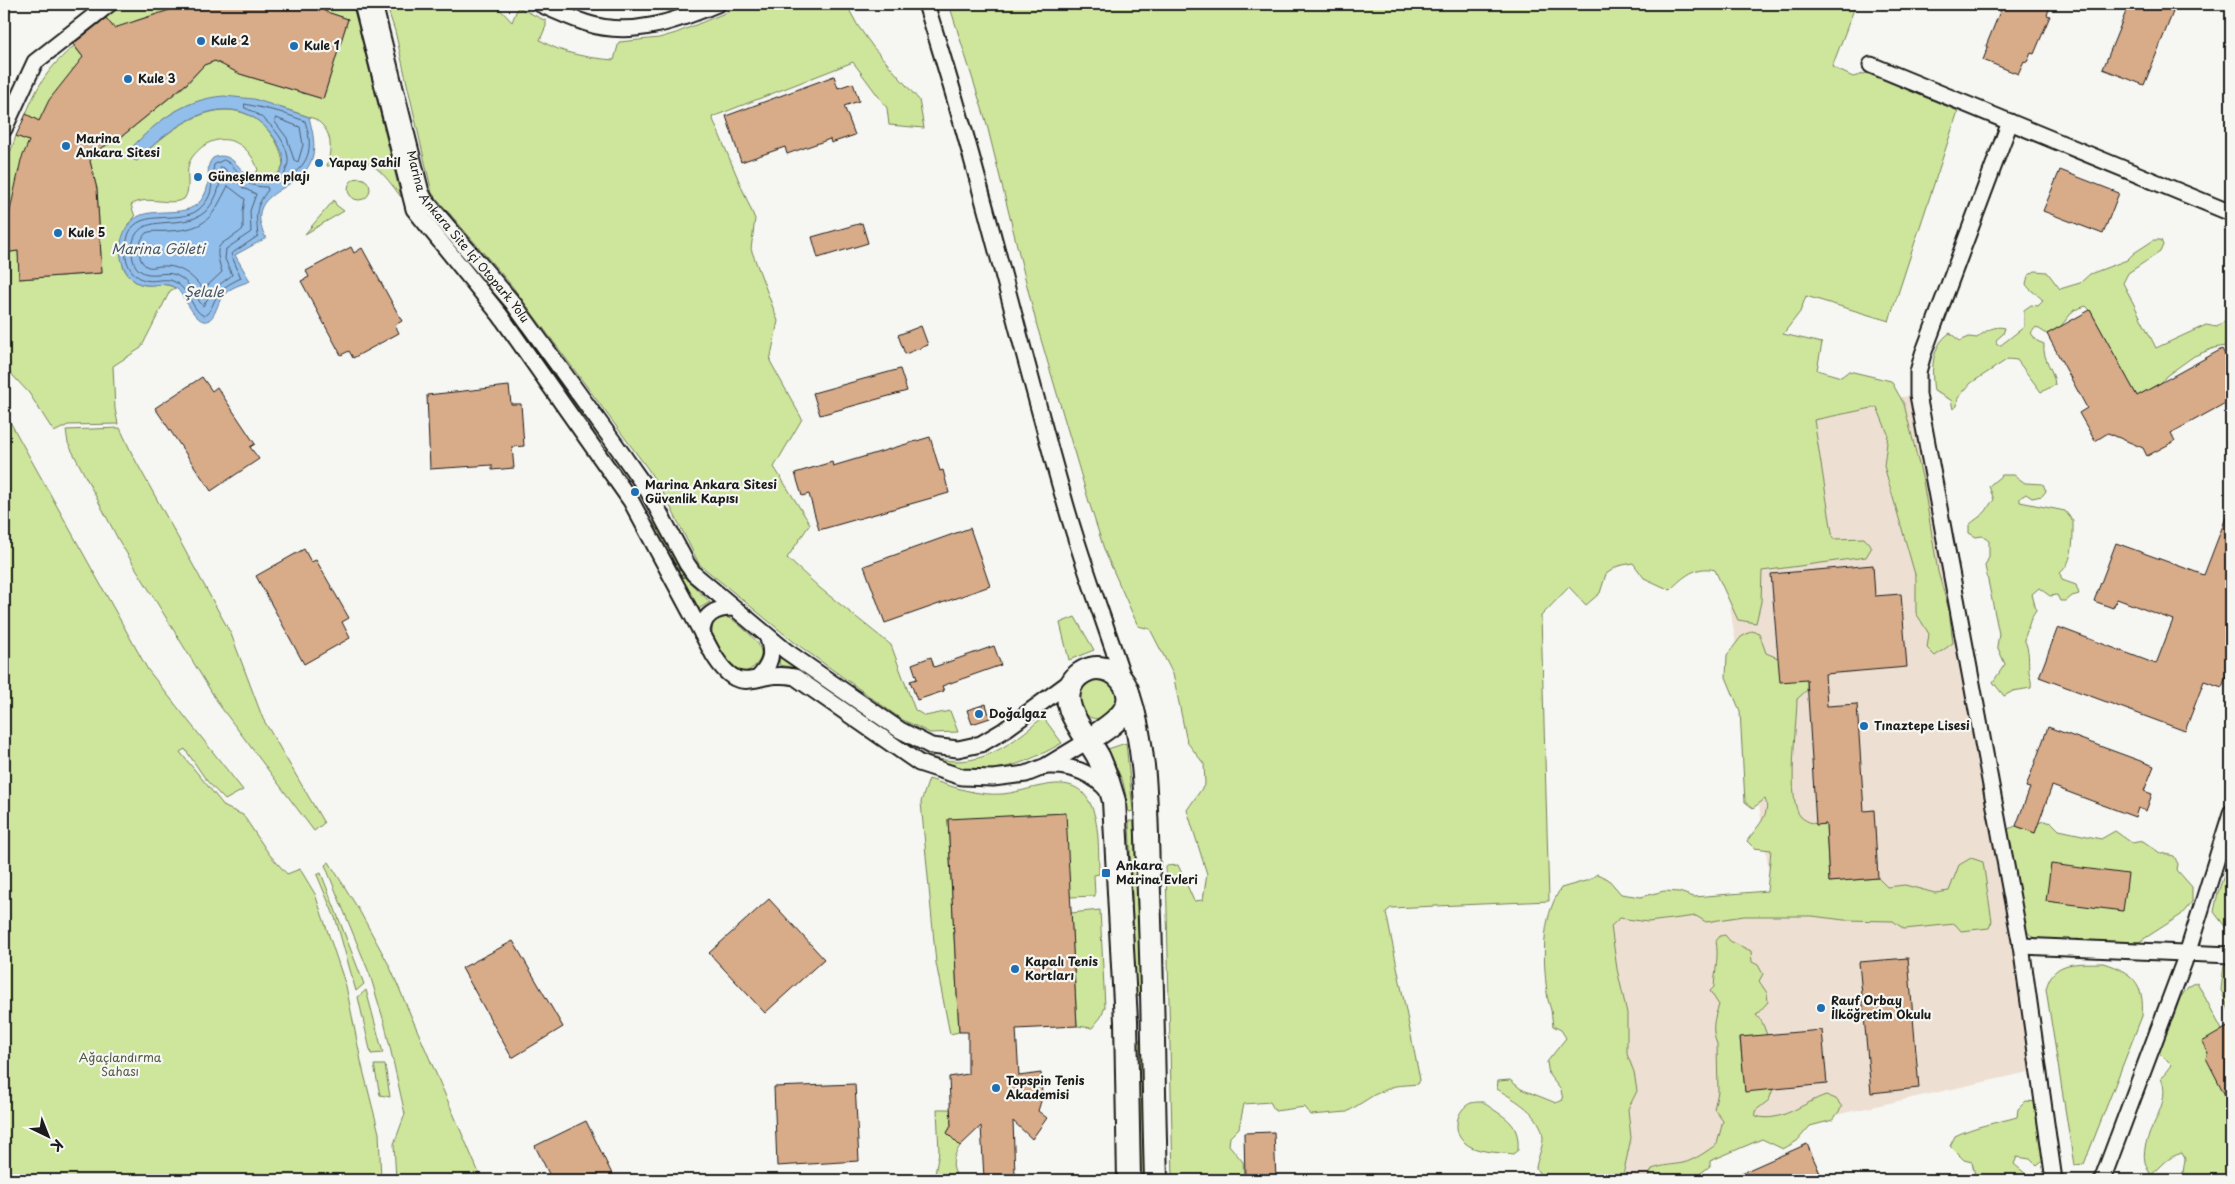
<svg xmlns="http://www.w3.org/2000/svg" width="2235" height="1184" font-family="'Playpen Sans',sans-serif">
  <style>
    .built { fill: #ede0d2 }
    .green { fill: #cee69b; stroke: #75815c }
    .water { fill: #92beeb; stroke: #637d98 }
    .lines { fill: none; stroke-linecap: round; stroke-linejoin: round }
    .shore { stroke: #4b5d6f; stroke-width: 1 }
    .building { fill: #d8ab89; stroke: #1c1c1c }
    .street-casing { stroke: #1c1c1c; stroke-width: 19 }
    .secondary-casing { stroke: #1c1c1c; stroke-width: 26 }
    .street { stroke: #f6f6f2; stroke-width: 15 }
    .secondary { stroke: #f6f6f2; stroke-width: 22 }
    .poi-dot { fill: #1f6fb2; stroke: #f6f6f2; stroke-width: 2 }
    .labels { text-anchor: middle; stroke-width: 4.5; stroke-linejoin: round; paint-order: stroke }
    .poi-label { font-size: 12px; font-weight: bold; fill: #1c1c1c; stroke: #f6f6f2; text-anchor: start }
    .street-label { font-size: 12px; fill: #1c1c1c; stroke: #f6f6f2 }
    .park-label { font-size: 12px; fill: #515942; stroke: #f6f6f2 }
    .water-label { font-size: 14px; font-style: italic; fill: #455564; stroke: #f6f6f2 }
  </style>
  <rect width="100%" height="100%" fill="#f6f6f2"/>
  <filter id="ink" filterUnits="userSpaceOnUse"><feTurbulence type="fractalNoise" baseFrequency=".02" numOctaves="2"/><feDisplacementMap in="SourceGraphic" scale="10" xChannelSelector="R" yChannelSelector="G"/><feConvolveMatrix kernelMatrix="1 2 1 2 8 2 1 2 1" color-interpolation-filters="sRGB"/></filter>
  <g filter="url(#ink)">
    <!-- built -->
    <path class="built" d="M1918 395 2038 1070 1772 1129 1655 1180H1625L1605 914 1774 907 1725 571 1790 410Z"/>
    <!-- green -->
    <g class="green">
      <path d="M128 4H188L135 21 119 34 104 16C112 10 120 9 128 4Z"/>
      <path d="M327 4H351L354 9 401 197C389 181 373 156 350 161 341 163 336 166 327 166 332 147 333 131 315 119 229 89 191 82 125 155L137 161C167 130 222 87 263 125 274 136 282 149 283 165 277 179 266 185 251 180L258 170C247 136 212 128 191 159 183 171 193 187 184 199 168 207 148 194 131 205L135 217 128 224 123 267C140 298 156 277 175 288L170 291 141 348 113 366 115 409 118 424 68 425 54 432 29 393 4 366V253L18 251 20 279 102 273 97 189 90 161 96 151 121 137 187 84 204 65 215 61 240 74 323 99 348 19 324 11Z"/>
      <path d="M386 4H495L512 22 518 7 546 21V26L540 40C562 54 589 58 614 60L619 42 659 38 676 33 747 4H846L858 26 873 47 919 100 924 128 889 125 887 108 853 62 712 117 755 219 751 249 778 321 770 361 802 419 774 467 810 524 787 558 821 589 891 645 915 710 925 716 950 711 958 732 930 733 901 719 794 642 699 564 666 498 648 469 512 286 432 193 395 31Z"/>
      <path d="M949 4H1856L1832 67 1853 77 1867 73 1958 111 1889 321 1806 296 1800 312 1783 334 1822 343 1817 370 1841 377 1849 371 1891 381 1904 404 1923 481 1938 572 1949 610 1953 643 1935 656 1927 648 1929 634 1916 613V578L1884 466 1888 434 1877 407 1814 420 1833 539 1864 538 1872 547 1866 557 1762 571 1761 602 1756 623 1738 620 1715 570C1696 565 1683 577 1670 590L1644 578 1633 563 1618 566 1606 574 1600 593 1586 605 1569 587 1541 616 1549 901 1391 908 1386 912 1420 1080 1418 1084 1395 1086 1374 1095 1347 1112 1311 1115 1305 1107 1275 1111 1270 1102 1244 1104 1239 1128 1230 1137 1229 1145 1243 1162 1244 1180H1173L1166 866 1178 865 1194 901 1203 900 1207 874 1187 810 1205 784 1204 764 1187 742 1173 674 1150 629 1138 626 1105 552 1089 502 1037 326 986 121Z"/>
      <path d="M74 46 86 61C65 78 51 97 39 121L26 114C38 84 49 67 74 46Z"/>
      <path d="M16 136 29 141 15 215 4 217V170Z"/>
      <circle cx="359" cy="189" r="11"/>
      <path d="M334 200 336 205 344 211 305 234Z"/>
      <path d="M2154 240H2161L2163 245 2160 252 2128 273 2123 283 2156 348 2206 325 2217 327 2227 319 2231 320V345L2214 348 2194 356 2166 376 2162 382 2137 396 2090 310 2086 306 2074 310 2061 326 2047 334 2036 327 2031 333 2037 341 2044 344C2042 360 2054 369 2055 385L2041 392 2017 360 2008 359 1971 383 1958 398 1957 406 1953 409 1951 400 1934 391C1931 371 1931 345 1950 333L1960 341 1969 337 1977 338C1985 331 1995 325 2005 328L2003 334 1996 340 1997 345H2001L2024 327V310L2031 305 2038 306 2043 301C2038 293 2030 292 2026 284L2028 276 2035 271 2047 272 2060 289 2080 283 2090 274 2127 260 2134 253Z"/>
      <path d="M4 411 148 670 243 790 225 800 207 781 185 749 180 752 225 807 243 815 269 854 287 874 300 869 315 894 346 986 362 1066 379 1133 381 1180H4Z"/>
      <path d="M120 428 133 456 231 634 263 719 324 823 314 831 220 706 118 539 68 443 66 430Z"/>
      <path d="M2002 475H2014L2025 483 2043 484 2046 491 2042 496 2032 498 2026 494 2020 498V502L2065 511 2073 521C2073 538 2074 562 2060 573L2062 580 2076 585 2079 594 2072 596 2066 601H2060L2057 595 2050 596 2039 588 2032 594 2036 610C2029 619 2029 628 2024 639 2030 651 2028 660 2029 672 2030 678 2032 681 2031 688L2013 691 2004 696 1993 682 2005 664 1997 646 1999 634 1985 566 1989 557V541L1982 536 1976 537 1969 533V525C1974 520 1982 516 1986 511 1989 507 1990 503 1994 500L1989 486Z"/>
      <path d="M654 523H656L684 577 710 602 700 608 697 612 652 526Z"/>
      <path d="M722 617C732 617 738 624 745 630 762 644 770 659 746 672H740L729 665 712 633 713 622Z"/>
      <path d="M1075 617 1094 650 1069 660 1060 623Z"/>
      <path d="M1752 631 1759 633 1766 653 1778 658 1807 680V690L1797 699C1797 722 1786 802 1801 817 1808 823 1817 825 1826 824L1829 882 1878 878 1887 887 1905 885 1935 893 1949 891 1959 865 1971 858 1983 862 1992 921 1989 928 1961 931 1955 924 1904 929 1893 921 1844 920 1812 916H1744L1706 922 1696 916 1648 922 1620 918 1611 926 1617 969 1627 1013V1054L1634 1072 1637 1091 1628 1109 1631 1138 1622 1180H1541V1176L1536 1168C1537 1159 1543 1147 1543 1138 1542 1114 1515 1100 1497 1089L1498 1081 1510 1080 1521 1089 1556 1103 1563 1100 1561 1090 1549 1075 1547 1062 1566 1038 1561 1030 1553 1026 1551 1010 1548 1000C1543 963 1540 920 1561 888L1589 880 1597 874 1608 879 1621 894 1641 897 1664 891 1679 892 1694 897 1767 891 1771 850 1754 848 1747 841C1755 829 1772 814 1765 799L1753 808 1745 802 1740 711 1726 677 1727 655 1741 637Z"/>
      <path d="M780 655 825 688 918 752C970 775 1005 750 1043 717L1062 743C1010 773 976 779 919 755L795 668 779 665Z"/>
      <path d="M1096 680 1114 684 1121 702C1105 717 1094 729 1078 705L1081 688 1087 682Z"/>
      <path d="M1126 743 1133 811 1129 812 1123 782 1108 749Z"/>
      <path d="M929 779C953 787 977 796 1003 794 1021 792 1038 785 1056 784 1103 781 1098 843 1099 874L1094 875 1095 896 1070 897 1065 813 948 820 959 1032 950 1034 936 963 921 802Z"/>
      <path d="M1129 821H1134L1141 995 1136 996Z"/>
      <path d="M2044 821 2052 823 2059 830 2101 839 2115 831 2132 843 2143 841 2160 853 2174 856 2178 864 2177 870 2192 887V902L2181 915 2139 942H2090L2077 939 2060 945 2036 940 2023 928 2006 840 2008 829 2016 826 2035 833 2038 823Z"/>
      <path d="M2231 856V930L2227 929 2214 912 2218 892Z"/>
      <path d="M329 862 359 910 389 965 482 1180H396L394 1144 405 1114 385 1025 370 975 325 865Z"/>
      <path d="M321 873 364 984 356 991 336 920 317 875Z"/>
      <path d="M1100 910 1105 1007 1101 1017 1092 1028 1077 1026 1071 913Z"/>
      <path d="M1725 935 1730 941 1751 951 1752 962 1758 965 1763 974 1759 981 1767 993 1768 1002 1756 1015 1762 1022 1767 1035 1740 1038 1745 1091 1773 1089 1769 1100 1755 1111 1756 1116C1780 1124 1804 1102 1826 1095L1836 1099 1842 1107 1833 1120 1810 1126 1797 1141 1783 1149 1762 1139 1710 1161V1166L1692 1180H1647L1652 1169C1664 1165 1671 1165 1683 1163 1695 1160 1707 1151 1717 1144L1723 1121 1714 1109 1718 1092 1717 1044C1711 1030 1714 1018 1719 1005L1710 991 1714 987C1715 971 1719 956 1716 941L1720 936Z"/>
      <path d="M2103 963C2132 972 2145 983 2142 1016L2084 1164 2074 1165 2046 989C2053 959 2078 964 2103 963Z"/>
      <path d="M2224 965H2231V1015L2221 990Z"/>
      <path d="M2197 982 2222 1030 2231 1025V1180H2182L2185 1159 2182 1153C2165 1158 2164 1165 2151 1175 2127 1142 2176 1111 2161 1078L2171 1065 2159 1053 2163 1033 2172 1021 2180 998 2188 987Z"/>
      <path d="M366 990 383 1053 371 1054 358 997Z"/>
      <path d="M1137 1040H1142L1146 1180H1141Z"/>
      <path d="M374 1065H385L390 1097 380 1095Z"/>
      <path d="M2026 1101 2038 1102 2044 1149 2043 1161 2037 1166 2030 1159 2017 1157 2014 1164 2027 1175 2041 1180H2003L1986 1178 1976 1179 1972 1162 1964 1160 1950 1146 1955 1136C1975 1126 1996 1123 2017 1117L2018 1109Z"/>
      <path d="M1483 1102C1503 1118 1520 1120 1518 1150L1513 1154C1498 1152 1475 1153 1464 1142 1452 1132 1456 1109 1471 1103 1474 1102 1479 1102 1483 1102Z"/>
      <path d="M937 1109H950L951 1126 947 1133 960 1146C952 1158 950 1168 960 1180H934L939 1152Z"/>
    </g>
    <!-- water -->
    <path class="water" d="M224 96 254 99 309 117C313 134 318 151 308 167 293 192 242 193 266 238L235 255 250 281C240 285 230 287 223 296 217 302 216 318 207 321 195 324 185 296 177 289 165 279 149 290 136 282 113 267 116 226 141 215 166 207 199 222 208 185 210 175 205 166 213 158 231 150 239 169 251 180 267 185 287 176 283 156 280 144 271 132 262 124 221 87 166 130 137 161L125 155C152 125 182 99 224 96Z"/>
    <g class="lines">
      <!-- shore -->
      <g class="shore">
        <path d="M245 104 280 112 305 121C313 147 311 162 288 178L284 177C285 170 289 165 288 158 285 136 264 115 245 108Z"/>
        <path d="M276 118 300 127 303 145 298 162 294 160 287 138 275 122Z"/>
        <path d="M224 160C244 170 237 187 267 187L268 190C254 208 256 215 258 236L231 254 241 278C233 282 226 285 220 292 213 299 213 311 204 316 192 311 190 290 175 282 164 276 153 284 142 279 133 275 128 267 126 258 125 252 126 246 127 240 133 205 177 226 198 210 216 195 210 183 214 165Z"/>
        <path d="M221 167 224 168 243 188 256 194 250 211 251 232 226 249 225 259 232 275 214 289 203 306C194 296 191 282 176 275 164 270 150 279 139 270 133 265 132 257 132 249 134 208 181 233 205 212 213 204 219 192 220 181 221 176 218 172 221 167Z"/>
        <path d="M228 186 245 199 243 211V229C223 247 211 238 222 272L205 288H202C192 275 179 265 162 266 156 266 151 269 146 266 136 259 138 241 146 233 153 230 161 232 169 231 209 229 212 216 228 186Z"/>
      </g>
    </g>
    <!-- building -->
    <g class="building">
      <path d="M188 4H327L324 11 348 19 323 99 240 74 215 61 204 65 186 84 121 137 96 151 90 161 97 189 102 273 19 279 18 251 4 253V217L9 215 21 160 29 141 16 136 26 114 39 121 49 100 83 57 73 44 106 18 114 28Z"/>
      <path d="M2003 4H2051L2047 15 2050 16 2034 54 2031 53 2027 62 2024 61 2018 74 1983 60 1988 47 1986 46Z"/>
      <path d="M2129 4H2173L2171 11 2173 12 2144 85 2103 69Z"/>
      <path d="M834 76 838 88 853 83 859 101 844 106 855 135 831 143 830 139 787 154 785 147 741 162 726 116Z"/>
      <path d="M2060 170 2119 193 2103 234 2043 211Z"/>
      <path d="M862 223 868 243 818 258 812 237Z"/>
      <path d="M351 247 354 253 362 248 402 321 395 325 399 333 353 358 349 351 341 355 301 281 309 277 306 271Z"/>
      <path d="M2090 310 2137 396 2222 349 2231 366V400L2171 433 2175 441 2147 456 2143 448 2108 433 2095 441 2079 413 2087 408 2047 334Z"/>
      <path d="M921 326 928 345 905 354 898 335Z"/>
      <path d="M900 369 907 391 820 415 813 393Z"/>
      <path d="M202 377 212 391 217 387 255 444 250 447 259 459 211 491 155 408Z"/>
      <path d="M509 386 511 404H521L524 446 512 447 514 468 492 470V465L430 469 427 395Z"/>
      <path d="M930 437 940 471 943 470 949 493 819 530 809 494 802 496 795 473 832 462 833 466Z"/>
      <path d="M2230 507 2231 674 2228 672 2222 687 2204 681 2185 731 2039 677 2058 627 2156 664 2173 620 2117 599 2113 608 2094 601 2116 543 2204 575Z"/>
      <path d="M970 528 990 586 885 623 864 566Z"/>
      <path d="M304 549 311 562 316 560 349 618 342 622 350 638 304 664 256 576Z"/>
      <path d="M1873 565 1875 596 1901 594 1907 667 1825 674 1827 706 1857 704 1864 811 1874 810 1878 878 1829 882 1826 824 1816 825 1807 680 1780 682 1771 574Z"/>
      <path d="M994 646 1001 665 942 686 944 691 917 700 910 681 917 679 912 664 931 657 934 667Z"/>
      <path d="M986 704 990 718 972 724 967 710Z"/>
      <path d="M2048 727 2154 766 2144 791 2152 794 2146 811 2138 808 2135 817 2052 786 2035 833 2016 826 2030 788 2026 787Z"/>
      <path d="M1066 813 1077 1026 1016 1029 1019 1076 1041 1073 1042 1098 1038 1111 1047 1118 1032 1139 1013 1121 1015 1175 984 1178 981 1126 960 1146 947 1133 951 1126 949 1077 968 1074V1032H959L948 819Z"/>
      <path d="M2051 864 2128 874 2123 911 2046 901Z"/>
      <path d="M769 899 824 959 765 1013 709 953Z"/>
      <path d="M513 941 563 1027 512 1058 462 968Z"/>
      <path d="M1908 958 1919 1088 1871 1093 1859 962Z"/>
      <path d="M2231 1025V1107L2206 1058 2208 1053 2202 1042Z"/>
      <path d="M1822 1030 1827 1084 1745 1092 1740 1037Z"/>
      <path d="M855 1084 859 1161 777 1166 774 1087Z"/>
      <path d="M586 1121 615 1180H552L535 1146Z"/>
      <path d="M1274 1132 1276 1180H1245L1244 1133Z"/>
      <path d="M1807 1144 1823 1180H1726Z"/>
    </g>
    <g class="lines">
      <!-- street casing -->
      <g class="street-casing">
        <g id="street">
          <path d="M362 4 414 209 500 315 631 501 713 654C742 702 755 668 795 677L919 763 962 777 993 778 1026 774 1046 766 1089 740"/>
          <path id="s1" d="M374 4 421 192 425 200 513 303 615 444 648 491 687 564 694 574 786 651 900 730 931 746 958 749 981 744 1003 731 1074 679"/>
          <path d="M540 4C555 11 571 18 586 23 631 38 676 21 717 4"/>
          <path d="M926 4C979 169 1018 339 1066 506 1083 565 1105 623 1124 681"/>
          <path d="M1871 65 2231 213"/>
          <path d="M2010 122 1923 354 1918 372V395L2021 946 2054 1180"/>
          <path d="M4 129 35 62 109 4"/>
          <path d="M702 634C702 615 715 608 733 608"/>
          <path d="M757 679C771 665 774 654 767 636"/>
          <path d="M1048 766C1072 765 1093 773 1109 792"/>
          <path d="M2021 946 2231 955"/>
          <path d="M2102 1180 2187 954 2231 813"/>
        </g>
      </g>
      <!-- secondary casing -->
      <g class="secondary-casing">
        <g id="secondary">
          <path d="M1128 693C1147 750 1146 811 1148 870 1153 973 1153 1077 1156 1180"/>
          <path d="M1089 740C1109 726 1144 708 1121 679 1115 672 1106 668 1097 668 1089 668 1079 673 1074 680 1055 705 1088 736 1099 758 1105 772 1110 786 1114 801L1126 1021 1129 1180"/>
        </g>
      </g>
      <!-- street -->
      <use href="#street" class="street"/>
      <!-- secondary -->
      <use href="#secondary" class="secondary"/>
    </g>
  </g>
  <!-- markers -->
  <g class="poi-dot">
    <circle cx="201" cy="41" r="5"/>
    <circle cx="294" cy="46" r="5"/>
    <circle cx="128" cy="79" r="5"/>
    <circle cx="66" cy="146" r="5"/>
    <circle cx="319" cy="163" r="5"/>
    <circle cx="198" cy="177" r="5"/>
    <circle cx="58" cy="233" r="5"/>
    <circle cx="635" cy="492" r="5"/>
    <circle cx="979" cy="714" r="5"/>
    <circle cx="1864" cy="726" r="5"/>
    <rect x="1101" y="868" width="10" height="10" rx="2.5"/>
    <circle cx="1015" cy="969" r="5"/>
    <circle cx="1821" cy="1008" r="5"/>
    <circle cx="996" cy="1088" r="5"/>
  </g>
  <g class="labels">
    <!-- poi labels -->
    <g class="poi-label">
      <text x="211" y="45">Kule 2</text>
      <text x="304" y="50">Kule 1</text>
      <text x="138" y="83">Kule 3</text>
      <text x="76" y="143">Marina<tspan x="76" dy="14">Ankara Sitesi</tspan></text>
      <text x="329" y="167">Yapay Sahil</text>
      <text x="208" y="181">Güneşlenme plajı</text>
      <text x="68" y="237">Kule 5</text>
      <text x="645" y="489">Marina Ankara Sitesi<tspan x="645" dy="14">Güvenlik Kapısı</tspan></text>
      <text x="989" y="718">Doğalgaz</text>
      <text x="1874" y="730">Tınaztepe Lisesi</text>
      <text x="1116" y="870">Ankara<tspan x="1116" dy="14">Marina Evleri</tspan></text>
      <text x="1025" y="966">Kapalı Tenis<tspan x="1025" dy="14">Kortları</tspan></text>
      <text x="1831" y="1005">Rauf Orbay<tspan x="1831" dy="14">İlköğretim Okulu</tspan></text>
      <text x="1006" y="1085">Topspin Tenis<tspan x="1006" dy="14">Akademisi</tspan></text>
    </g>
    <!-- street labels -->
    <g class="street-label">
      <text dy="4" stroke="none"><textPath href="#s1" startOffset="256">Marina Ankara Site İçi Otopark Yolu</textPath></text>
    </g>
    <!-- park labels -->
    <g class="park-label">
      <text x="120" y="1062">Ağaçlandırma<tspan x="120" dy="14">Sahası</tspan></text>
    </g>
    <!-- water labels -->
    <g class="water-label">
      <text x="158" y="254">Marina Göleti</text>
      <text x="204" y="297">Şelale</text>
    </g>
  </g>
  <!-- margin -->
  <rect width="2235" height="1184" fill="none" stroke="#f6f6f2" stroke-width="20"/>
  <rect x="10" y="10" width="2215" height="1164" fill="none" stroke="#1c1c1c" stroke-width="2" filter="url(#ink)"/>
  <!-- north arrow -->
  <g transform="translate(48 1136) rotate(137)" stroke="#f6f6f2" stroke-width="4" paint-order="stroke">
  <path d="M0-4L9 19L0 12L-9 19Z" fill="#1c1c1c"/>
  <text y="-8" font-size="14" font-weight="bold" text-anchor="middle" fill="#1c1c1c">K</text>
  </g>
</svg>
